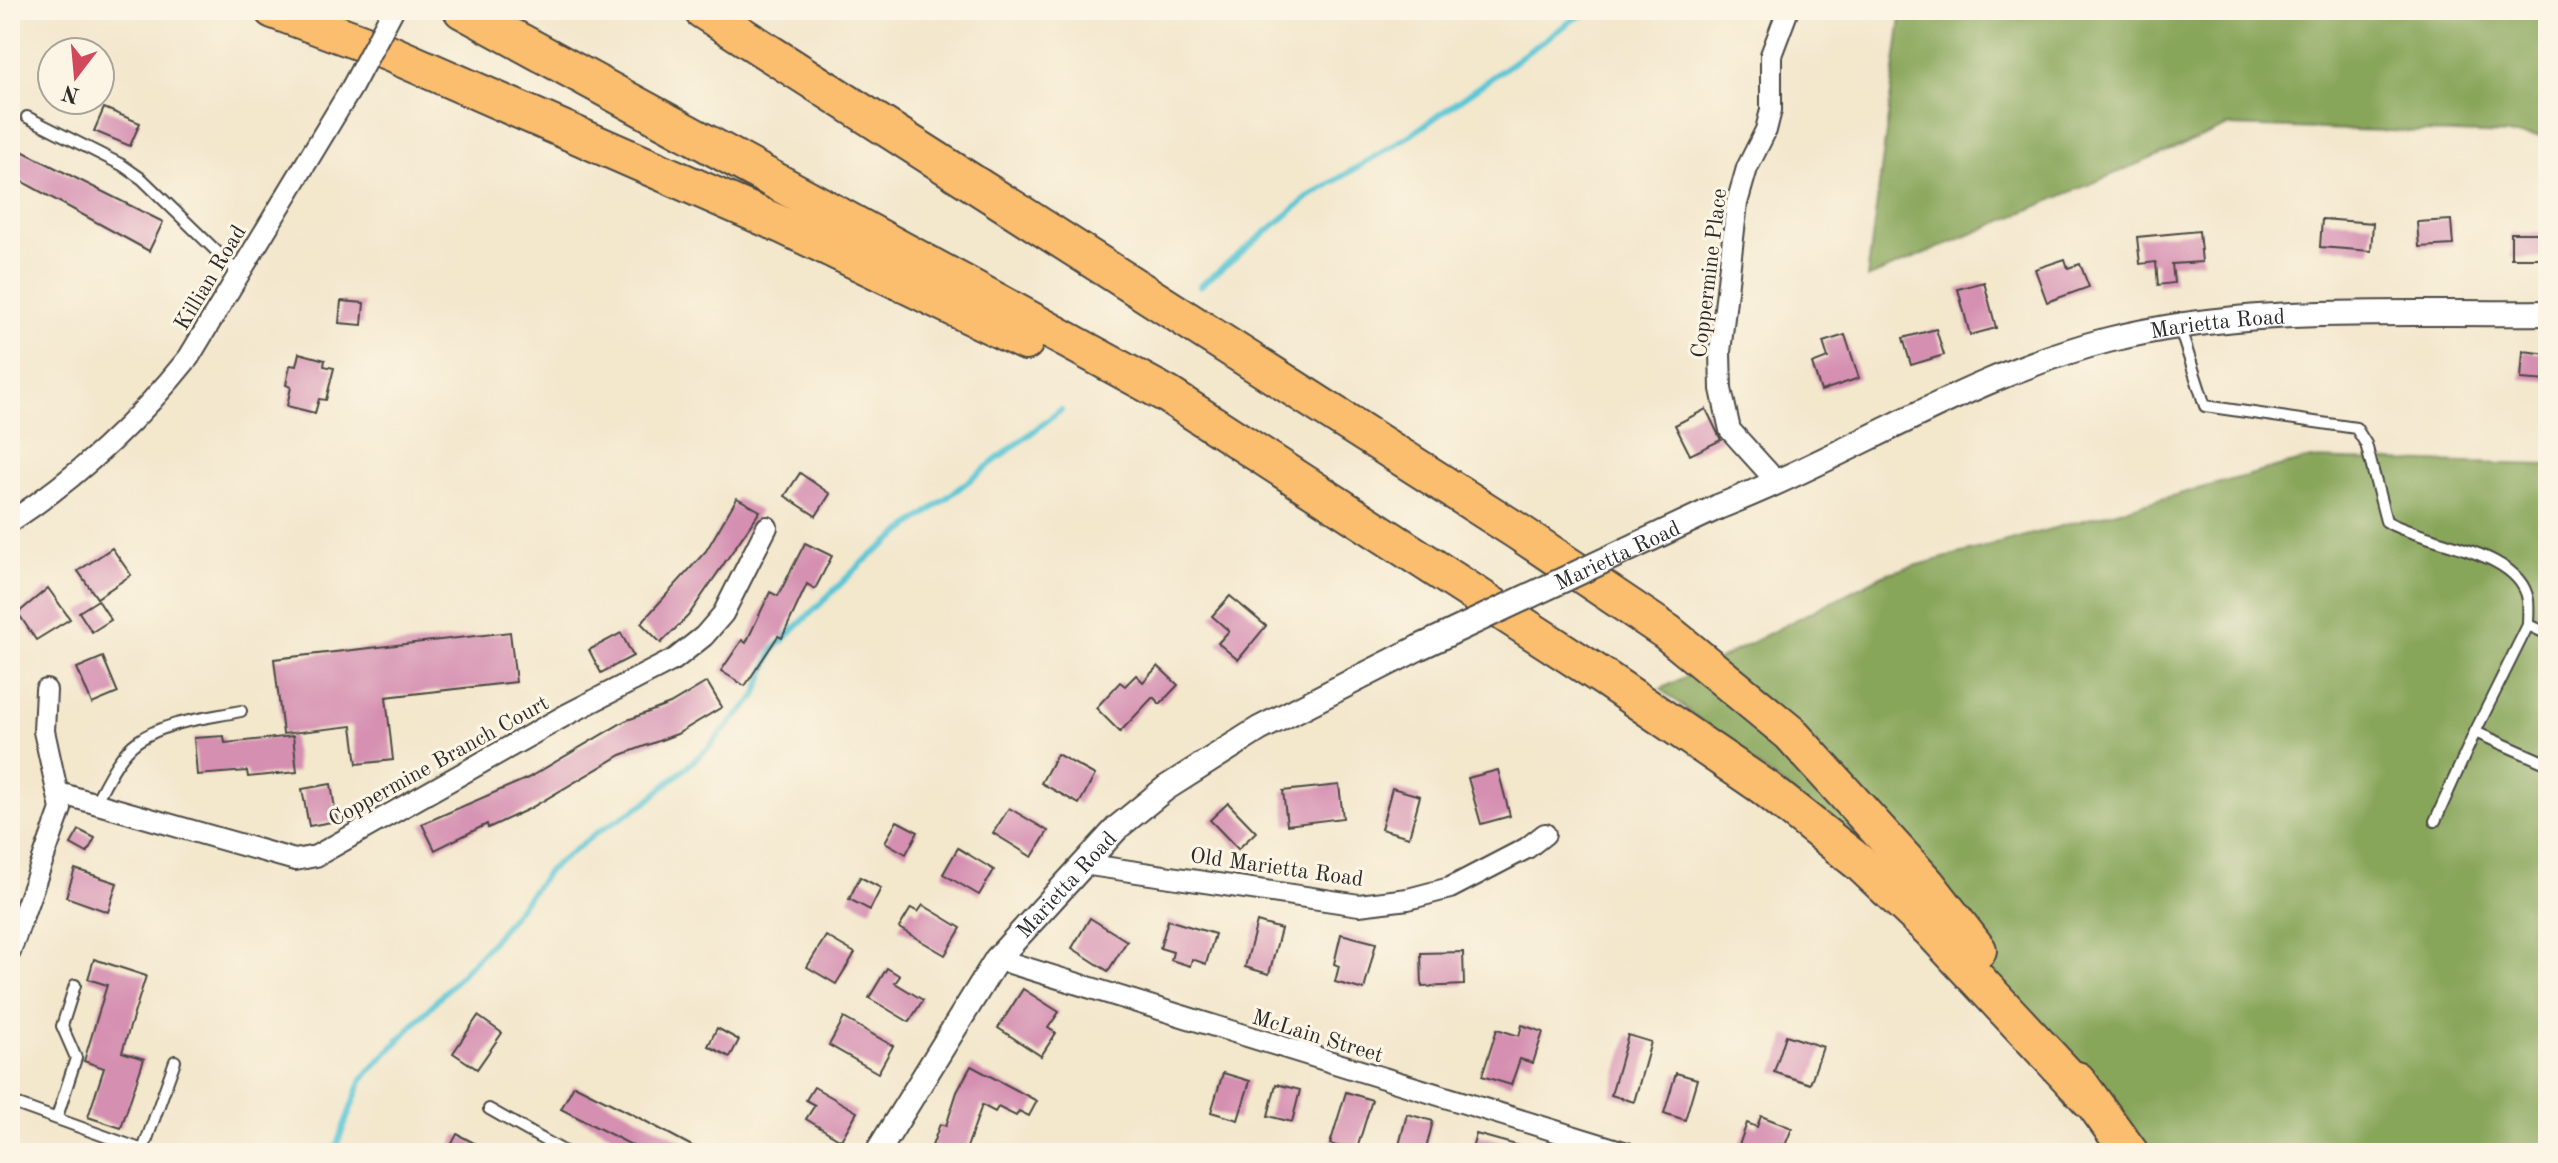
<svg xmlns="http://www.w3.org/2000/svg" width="2558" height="1163" font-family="'Old Standard TT',serif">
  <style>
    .forest { fill: #88a65a; stroke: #5a6842; stroke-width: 2 }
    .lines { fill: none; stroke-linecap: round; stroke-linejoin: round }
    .stream { stroke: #5bc6d5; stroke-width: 6 }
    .building { fill: #d58fb1 }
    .service-casing { stroke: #494743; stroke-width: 14 }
    .minor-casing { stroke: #494743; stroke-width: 24 }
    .tertiary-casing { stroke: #494743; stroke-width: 28 }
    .motorway-casing { stroke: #494743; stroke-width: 40 }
    .service { stroke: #fff; stroke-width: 10 }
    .minor { stroke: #fff; stroke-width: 20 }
    .tertiary { stroke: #fff; stroke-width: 24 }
    .motorway { stroke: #fbbd6e; stroke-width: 36 }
    .minor-bridge-casing { stroke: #494743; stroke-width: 24; stroke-linecap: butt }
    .tertiary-bridge-casing { stroke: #494743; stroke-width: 28; stroke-linecap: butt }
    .minor-bridge { stroke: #fff; stroke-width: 20 }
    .tertiary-bridge { stroke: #fff; stroke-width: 24 }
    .labels { text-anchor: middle; stroke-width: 6; stroke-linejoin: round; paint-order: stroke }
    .street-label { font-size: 22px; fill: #2b2b2b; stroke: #fcf5e5 }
  </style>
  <rect width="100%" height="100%" fill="#fcf5e5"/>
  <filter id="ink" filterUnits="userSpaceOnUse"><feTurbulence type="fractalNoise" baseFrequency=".0125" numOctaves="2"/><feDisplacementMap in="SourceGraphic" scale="16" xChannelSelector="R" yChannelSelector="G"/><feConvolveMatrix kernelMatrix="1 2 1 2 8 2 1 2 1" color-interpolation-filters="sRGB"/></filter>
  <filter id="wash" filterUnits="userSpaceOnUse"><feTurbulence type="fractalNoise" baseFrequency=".006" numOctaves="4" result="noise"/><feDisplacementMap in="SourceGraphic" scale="32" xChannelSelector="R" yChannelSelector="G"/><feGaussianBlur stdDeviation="1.8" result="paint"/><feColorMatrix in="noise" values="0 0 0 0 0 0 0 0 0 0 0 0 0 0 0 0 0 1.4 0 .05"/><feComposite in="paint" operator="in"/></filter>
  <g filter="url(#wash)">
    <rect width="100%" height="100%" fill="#f3e7cc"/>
    <!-- forest -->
    <g class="forest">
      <path d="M1902 10H2548V136L2228 126 1867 278Z"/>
      <path d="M2308 459 2548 465V1153H2110L1955 936 1801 800 1661 689 1885 574Z"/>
    </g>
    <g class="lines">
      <!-- stream -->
      <g class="stream">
        <path d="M1200 286 1310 196 1412 134 1574 19 1595 10"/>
        <path d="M329 1153 336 1147 362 1079 490 944 549 870 596 833 644 804 706 750 756 696 773 650 863 562 1061 410"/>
      </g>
    </g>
    <g id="blocks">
      <!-- building -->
      <g class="building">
        <path d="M104 108 140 123 130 146 94 131Z"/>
        <path d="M10 145 163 222 149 251 10 175Z"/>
        <path d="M2322 219 2373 223 2371 251 2320 247Z"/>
        <path d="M2451 220 2453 245 2419 247 2417 222Z"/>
        <path d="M2199 231 2202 262 2172 264 2174 283 2158 285 2156 262 2140 264 2137 237Z"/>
        <rect x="2511" y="233" width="37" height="25"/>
        <path d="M2065 259 2068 268 2080 264 2089 287 2047 302 2035 269Z"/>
        <path d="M1984 282 1996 328 1970 335 1958 289Z"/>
        <path d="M341 301 364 303 362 325 339 323Z"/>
        <path d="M1936 329 1944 355 1911 365 1903 338Z"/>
        <path d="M1845 335 1859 378 1821 391 1812 364 1828 358 1823 342Z"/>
        <path d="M2523 351 2548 354V381L2521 379Z"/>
        <path d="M299 353 325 360 324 366 334 368 326 400 319 399 315 413 287 406 291 387 286 385 290 365 296 366Z"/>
        <path d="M1706 409 1721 440 1690 455 1675 425Z"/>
        <path d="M800 473 830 494 816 516 785 496Z"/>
        <path d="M737 498 760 511 688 616 661 643 641 623 706 551Z"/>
        <path d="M805 543 832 556 815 589 807 584 782 638 778 636 745 686 721 671 742 640 746 643 770 592 778 596Z"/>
        <path d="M112 548 131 575 97 598 78 571Z"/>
        <path d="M48 588 70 619 36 640 18 613Z"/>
        <path d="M1230 596 1266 626 1238 660 1218 643 1229 631 1212 616Z"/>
        <path d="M98 600 111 620 92 632 79 612Z"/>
        <path d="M510 632 516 682 386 697 393 760 357 764 352 726 283 734 274 659Z"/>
        <path d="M621 633 633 656 601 673 589 650Z"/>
        <path d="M103 657 118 693 92 704 77 668Z"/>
        <path d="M1158 666 1178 685 1160 704 1153 697 1120 732 1096 708 1120 682 1125 686 1136 675 1143 682Z"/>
        <path d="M707 682 722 707 677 734 621 755 529 809 488 828 487 824 435 850 422 824 528 778 625 721 670 704Z"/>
        <path d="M224 736 225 743 293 736 297 772 248 777 247 771 197 775 194 738Z"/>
        <path d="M1057 754 1095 775 1079 804 1041 783Z"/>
        <path d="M1498 770 1510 816 1481 824 1468 778Z"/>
        <path d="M331 784 337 821 309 826 302 789Z"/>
        <path d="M1339 785 1343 818 1287 825 1283 791Z"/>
        <path d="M1392 788 1420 796 1409 837 1381 829Z"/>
        <path d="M1228 803 1256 832 1238 849 1210 820Z"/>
        <path d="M1009 808 1048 831 1032 857 993 833Z"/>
        <path d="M897 821 918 832 906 854 885 842Z"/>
        <path d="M79 830 95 838 87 853 71 844Z"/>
        <path d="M958 848 994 870 979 895 943 874Z"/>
        <path d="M75 869 117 883 108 912 66 897Z"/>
        <path d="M860 877 881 888 870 910 849 899Z"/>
        <path d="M923 905 961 928 945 955 899 928 911 908 918 912Z"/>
        <path d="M1090 918 1127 941 1108 971 1072 948Z"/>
        <path d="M1168 920 1215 934 1206 964 1192 959 1190 966 1171 960 1173 952 1160 948Z"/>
        <path d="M1257 922 1281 929 1269 974 1245 967Z"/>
        <path d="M1341 934 1376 943 1364 990 1335 982 1339 966 1334 964Z"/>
        <path d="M826 936 855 953 836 984 807 967Z"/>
        <path d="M1463 952 1464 985 1422 987 1421 953Z"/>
        <path d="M94 959 146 976 122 1052 144 1059 121 1128 88 1117 104 1068 84 1061 107 985 88 979Z"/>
        <path d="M887 968 900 976 895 983 923 1000 909 1022 869 998Z"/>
        <path d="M1023 989 1059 1012 1048 1028 1056 1033 1041 1056 998 1028Z"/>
        <path d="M478 1016 502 1033 477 1069 453 1053Z"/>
        <path d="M844 1018 893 1046 878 1073 829 1045Z"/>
        <path d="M1522 1025 1543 1032 1533 1063 1520 1059 1511 1085 1482 1076 1497 1029 1519 1036Z"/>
        <path d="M717 1028 739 1040 730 1057 708 1046Z"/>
        <path d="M1628 1035 1651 1042 1634 1102 1611 1095Z"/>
        <path d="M1786 1035 1823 1047 1810 1084 1774 1072Z"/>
        <path d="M971 1066 1037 1101 1029 1116 1019 1111 1016 1116 998 1107 995 1112 982 1105 965 1153H953L932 1146 940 1124 946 1126 957 1092Z"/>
        <path d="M1223 1073 1250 1081 1238 1120 1211 1112Z"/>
        <path d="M1676 1073 1697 1079 1685 1120 1664 1113Z"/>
        <path d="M1276 1084 1300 1090 1292 1122 1268 1116Z"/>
        <path d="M574 1085 630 1113 705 1153H647L561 1109Z"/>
        <path d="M814 1087 857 1112 841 1140 806 1119 815 1105 806 1100Z"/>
        <path d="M1346 1092 1372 1100 1356 1152 1330 1144Z"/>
        <path d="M1407 1114 1433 1121 1425 1153H1397Z"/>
        <path d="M1761 1116 1792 1128 1782 1153H1750L1738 1148 1747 1123 1757 1127Z"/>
        <path d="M457 1134 493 1153H447Z"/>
        <path d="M1476 1134 1527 1148 1526 1153H1471Z"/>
      </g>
    </g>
  </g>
  <g filter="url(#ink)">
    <use href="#blocks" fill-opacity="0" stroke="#494743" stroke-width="2"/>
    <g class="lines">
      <!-- service casing -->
      <g class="service-casing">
        <g id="service">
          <path d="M27 117 122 165 142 179 240 274"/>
          <path d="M2179 326 2205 406 2356 428 2366 444 2386 521C2420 543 2520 549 2528 600 2529 608 2528 617 2528 625"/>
          <path d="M2548 634 2528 625 2475 732 2548 764"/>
          <path d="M95 803C106 783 118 755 138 741 166 721 208 718 241 711"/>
          <path d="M2435 821 2475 732"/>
          <path d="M10 1102 143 1150 175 1061"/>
          <path d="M489 1109 567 1153"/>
          <path d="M57 1117 76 1058 62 1026 75 985"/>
        </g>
      </g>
      <!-- minor casing -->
      <g class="minor-casing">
        <g id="minor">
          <path d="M1778 483 1730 430 1721 389 1720 352 1737 203 1747 168 1766 130 1771 110V55L1788 10"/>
          <path d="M10 522C80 476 137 422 189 357L352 87"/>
          <path d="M59 793 295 860 316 856 566 715 675 659 704 636 723 614 767 527"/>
          <path d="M1083 864 1359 905 1408 899 1450 888 1527 848 1545 834"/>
          <path d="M10 952 61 809 44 731 46 690"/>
          <path d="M997 959 1627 1153"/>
        </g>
      </g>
      <!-- tertiary casing -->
      <g class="tertiary-casing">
        <g id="tertiary">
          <path id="s1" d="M1718 507C1849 456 1971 375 2108 340 2250 304 2403 315 2548 313"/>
          <path id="s2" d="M877 1153 997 959 1118 827 1166 788 1259 729 1418 648"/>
        </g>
      </g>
      <!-- motorway casing -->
      <g class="motorway-casing">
        <g id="motorway">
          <path d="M273 10 387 52 784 226 1025 342"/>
          <path d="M462 10 1168 395 1606 679 1764 787 1861 864 1932 931 2090 1100"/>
          <path d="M702 10 1517 531 1667 632 1790 733 1927 884 1978 950"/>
          <path d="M2077 1080 2130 1153"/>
        </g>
      </g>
      <!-- service -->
      <use href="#service" class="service"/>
      <!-- minor -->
      <use href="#minor" class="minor"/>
      <!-- tertiary -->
      <use href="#tertiary" class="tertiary"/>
      <!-- motorway -->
      <use href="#motorway" class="motorway"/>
      <!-- minor-bridge casing -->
      <g class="minor-bridge-casing">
        <path id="minor-bridge" d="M352 87 393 10"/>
      </g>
      <!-- tertiary-bridge casing -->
      <g class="tertiary-bridge-casing">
        <g id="tertiary-bridge">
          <path id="s3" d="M1418 648 1718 507"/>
        </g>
      </g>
      <!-- minor-bridge -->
      <use href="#minor-bridge" class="minor-bridge"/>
      <!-- tertiary-bridge -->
      <use href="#tertiary-bridge" class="tertiary-bridge"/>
    </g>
  </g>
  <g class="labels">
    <!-- street labels -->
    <g class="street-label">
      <text transform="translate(1708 273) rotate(-83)" y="8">Coppermine Place</text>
      <text transform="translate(209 277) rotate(-59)" y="8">Killian Road</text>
      <text dy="8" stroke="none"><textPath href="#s1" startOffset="536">Marietta Road</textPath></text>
      <text dy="8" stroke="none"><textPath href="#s3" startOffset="220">Marietta Road</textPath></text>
      <text transform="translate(438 760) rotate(-29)" y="8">Coppermine Branch Court</text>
      <text transform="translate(1277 866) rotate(8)" y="8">Old Marietta Road</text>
      <text dy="8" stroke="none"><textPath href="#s2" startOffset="330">Marietta Road</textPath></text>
      <text transform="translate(1318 1035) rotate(17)" y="8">McLain Street</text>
    </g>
  </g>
  <!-- margin -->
  <rect width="2558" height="1163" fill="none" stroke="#fcf5e5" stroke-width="40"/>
  <!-- north arrow -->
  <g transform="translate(76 76) rotate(196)"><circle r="38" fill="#fcf5e5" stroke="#a8a49b" stroke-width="2"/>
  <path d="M0-6L14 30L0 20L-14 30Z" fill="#d1495b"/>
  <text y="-12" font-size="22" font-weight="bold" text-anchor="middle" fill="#2b2b2b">N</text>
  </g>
</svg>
